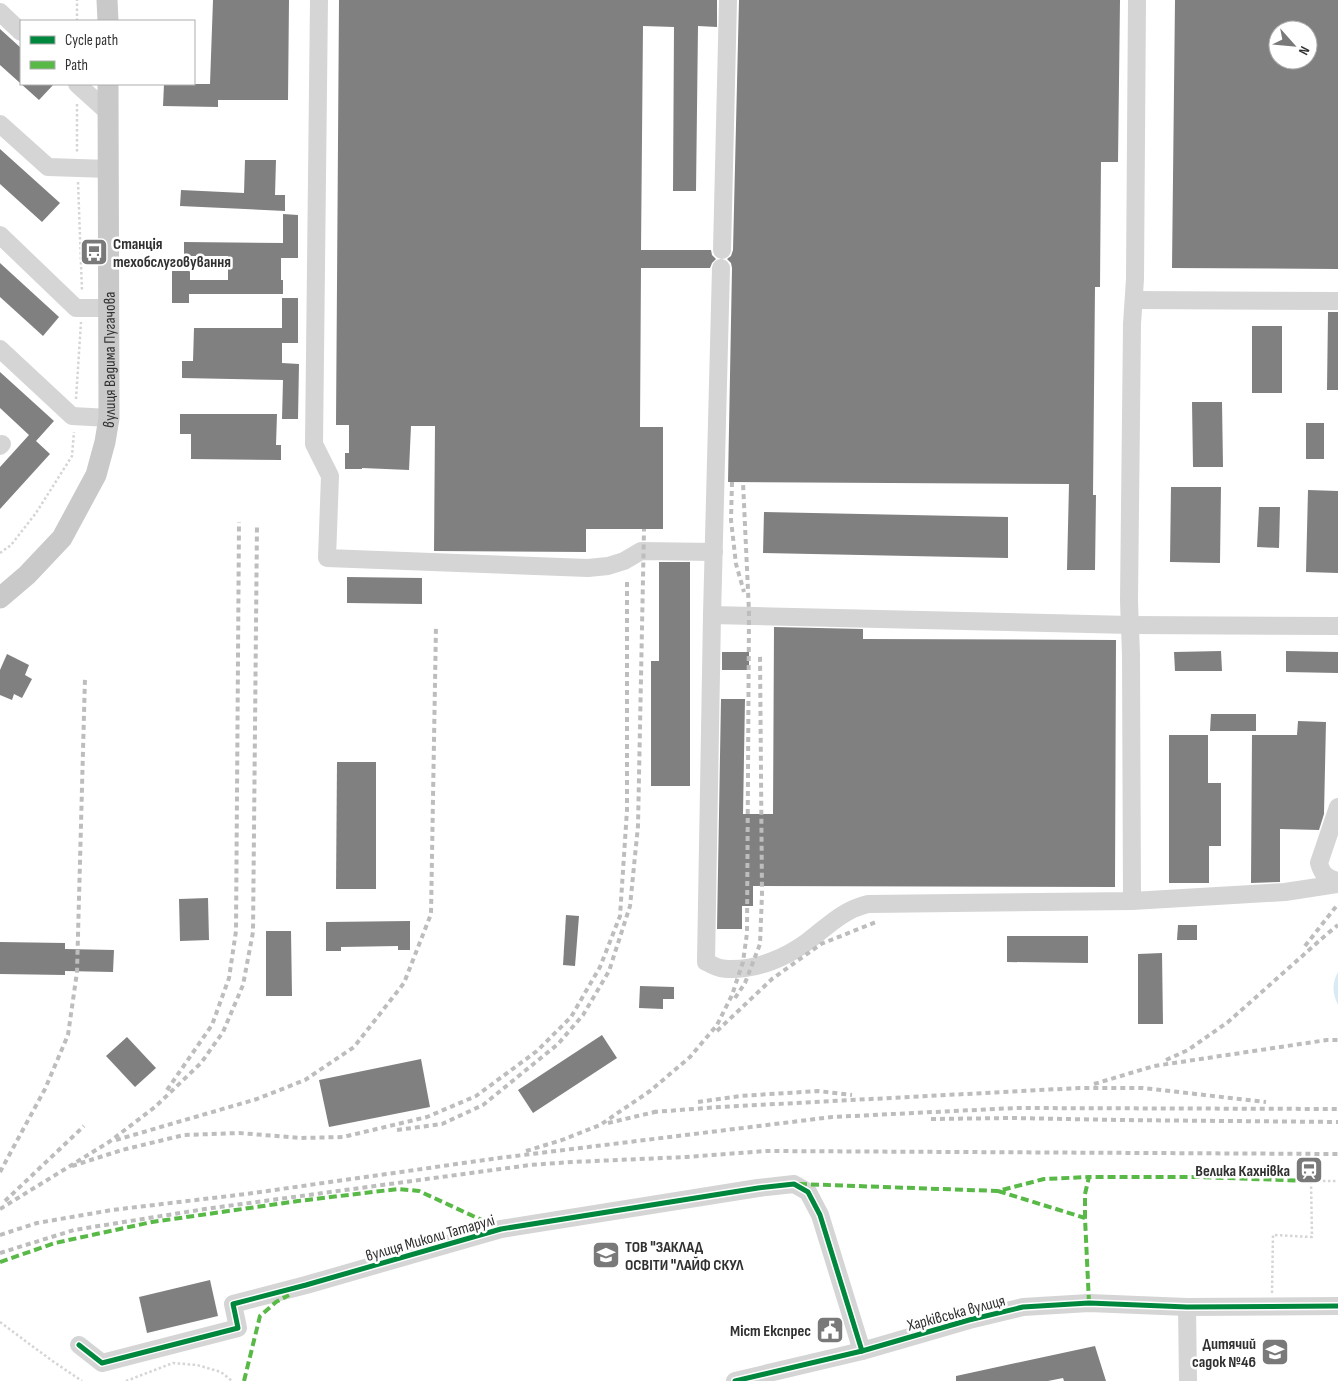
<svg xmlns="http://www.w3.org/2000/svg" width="1338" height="1381" font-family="'Sofia Sans Condensed',sans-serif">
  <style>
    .water { fill: #d9eaf4 }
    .building { fill: #808080; fill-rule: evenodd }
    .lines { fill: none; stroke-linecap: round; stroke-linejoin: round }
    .path { stroke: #d5d5d5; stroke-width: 2.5; stroke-dasharray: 2.5 2.5; stroke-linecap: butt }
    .minor { stroke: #d5d5d5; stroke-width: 18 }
    .major { stroke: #c9c9c9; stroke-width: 21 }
    .rail { stroke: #bdbdbd; stroke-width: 4; stroke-dasharray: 5 4; stroke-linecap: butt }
    .quiet { stroke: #58b947; stroke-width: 4; stroke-dasharray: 8 4; stroke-linecap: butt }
    .cycleway-casing { stroke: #fff; stroke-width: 8 }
    .cycleway { stroke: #00873e; stroke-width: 5 }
    .labels { text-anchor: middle; stroke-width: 5; stroke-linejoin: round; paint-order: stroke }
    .poi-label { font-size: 16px; font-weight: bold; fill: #313131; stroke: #fff; text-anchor: end }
    .street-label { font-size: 16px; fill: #313131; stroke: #fff }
  </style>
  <rect width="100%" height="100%" fill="#fff"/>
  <!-- water -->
  <path class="water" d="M1338 972V1005C1332 993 1332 983 1338 972Z"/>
  <!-- building -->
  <g class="building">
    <path d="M213 0H289L288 100H218V107L163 106 164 84H210Z"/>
    <path d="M339 0H717V27L698 26 696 191H673L674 27 643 26 641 250H711L712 255 716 259 712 263 710 268H641L640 427H663V529H586V552L434 551 435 426H411L409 470 362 468V469H345V453H349V425H336Z"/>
    <path d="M739 0H1120L1118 162H1101L1100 287H1095L1093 495H1096L1095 570H1067L1069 484 728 482 732 268 731 263 727 259 731 256 733 250Z"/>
    <path d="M1175 0H1338V269L1172 268ZM1278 30H1308V60H1278Z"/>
    <path d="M0 29 21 48V84H54L39 100 0 65Z"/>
    <path d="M0 149 60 203 42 222 0 184Z"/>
    <path d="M245 160H276L275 195H285V211L180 206 181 190 244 193Z"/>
    <path d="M283 214 298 215V258H281V280H283V294H189V303H172V271H190V280H228V256H184V242L283 243Z"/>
    <path d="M0 263 59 317 43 336 0 297Z"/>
    <path d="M282 298H298V343H282V363L299 364 298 419H282L283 380 182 378V361H193L194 328H282Z"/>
    <path d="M1328 312H1338V390H1327Z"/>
    <rect x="1252" y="326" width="30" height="67"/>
    <path d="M0 372 54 421 36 441 50 454 0 509V467L29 435 0 408Z"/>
    <path d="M1192 402H1222L1223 467H1193Z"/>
    <path d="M180 414H277L276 445H281V460L191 459V434H180Z"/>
    <rect x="1306" y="423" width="18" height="36"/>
    <path d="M1171 487H1221L1220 563 1170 562Z"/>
    <path d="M1308 490 1338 491V573L1306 572Z"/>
    <path d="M1259 507H1280L1279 548 1257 547Z"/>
    <path d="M764 512 1008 517V558L763 553Z"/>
    <path d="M659 562H690V786H651V661H659Z"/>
    <path d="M347 577 422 578V604L347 603Z"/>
    <path d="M774 627 863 629V639L1116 640 1115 887 753 886V906H742V929H717L721 699H745L743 814H773Z"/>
    <path d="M1221 651 1222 671H1175L1174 652Z"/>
    <path d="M1286 651 1338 652V673L1286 672Z"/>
    <rect x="722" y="652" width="27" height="18"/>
    <path d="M7 654 29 665 25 675 32 679 22 698 14 694 12 700 0 695V670Z"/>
    <path d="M1211 714H1256V731H1210Z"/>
    <path d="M1298 721 1326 722 1324 814 1319 830 1280 829V882L1251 883 1252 735H1297Z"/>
    <path d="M1169 735H1208V783H1221V846H1209V883H1169Z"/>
    <path d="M337 762H376V889H336Z"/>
    <path d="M208 898 209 940 180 941 179 899Z"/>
    <path d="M566 915 579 916 575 966 563 965Z"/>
    <path d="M410 921V950H398V946L341 947V951H326V922Z"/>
    <path d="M1178 925H1197V940H1177Z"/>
    <path d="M266 931H291L292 996H266Z"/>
    <path d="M1007 936H1088V963L1007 962Z"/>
    <path d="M0 942 65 943V949L114 950 113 972 65 971V975L0 974Z"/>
    <path d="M1162 953 1163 1024H1138V954Z"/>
    <path d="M640 986 674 987V999H663V1009L639 1008Z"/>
    <path d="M602 1035 617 1058 533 1113 518 1090Z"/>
    <path d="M127 1037 156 1068 135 1087 106 1056Z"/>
    <path d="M421 1059 430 1107 329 1127 319 1080Z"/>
    <path d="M210 1280 218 1316 147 1333 139 1297Z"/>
    <path d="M1095 1346 1106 1381H1064L1063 1378 1048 1381H956V1376Z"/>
  </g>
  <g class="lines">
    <!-- path -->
    <g class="path">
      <path d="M77 21V0"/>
      <path d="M77 104V154"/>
      <path d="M78 182 82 291"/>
      <path d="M76 399 81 322"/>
      <path d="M0 553 11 545 36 513 72 456 74 432"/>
      <path d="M1272 1293 1273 1235 1312 1237 1311 1181H1338"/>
      <path d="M0 1322 51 1360 82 1381"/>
      <path d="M126 1381 173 1363 197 1365 221 1372 232 1381"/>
    </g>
    <!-- minor -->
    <g class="minor">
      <path d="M319 0 314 444 330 476 327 558 588 568 608 566 624 561 641 551 714 552"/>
      <path d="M0 12 21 32"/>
      <path d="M77 84 108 112"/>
      <path d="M0 124 48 167 109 169"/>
      <path d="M0 235 76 308H109"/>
      <path d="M722 250 728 0"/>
      <path d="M721 268 712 615 706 962C711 964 715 967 720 968 724 969 728 969 732 969 758 969 785 958 807 942 827 927 842 910 868 904L1132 901 1285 892 1338 884"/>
      <path d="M1134 300 1338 301"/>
      <path d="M0 349 72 416 109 418"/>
      <path d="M0 446 2 444"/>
      <path d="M712 615 1130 625 1338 626"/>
      <path d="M1338 807 1319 863C1322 874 1326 878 1338 881"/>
      <path d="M1132 901 1131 655 1129 601 1132 324 1135 279 1137 0"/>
      <path d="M1187 1307 1188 1381"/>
      <path d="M79 1345 102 1363 238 1328 233 1304 306 1285 501 1229 758 1188 794 1184 808 1192 820 1215 862 1351"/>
      <path d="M735 1381 862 1351 969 1320 1023 1307 1089 1303 1187 1307 1338 1306"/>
    </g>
    <!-- major -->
    <g class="major">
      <path d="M107 0 108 21"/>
      <path id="s1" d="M0 598 27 575 62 538 96 475 105 442 109 418 108 84"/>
    </g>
    <!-- rail -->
    <g class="rail">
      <path d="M732 482 731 520 736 564 744 592"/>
      <path d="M1305 946 1338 904"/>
      <path d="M735 998 745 983 760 944 762 894 760 654"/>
      <path d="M717 1031 772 979 821 944 876 922"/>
      <path d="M1166 1060 1188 1050 1228 1022 1327 934 1338 925"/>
      <path d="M1094 1084 1154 1066 1327 1040H1338"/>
      <path d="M167 1090 212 1025 229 978 236 931 239 522"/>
      <path d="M698 1102 740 1096 818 1091 852 1095"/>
      <path d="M653 1112 720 1107 1079 1088H1143L1266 1102"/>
      <path d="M931 1119 1013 1118 1119 1120 1338 1122"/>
      <path d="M608 1123 659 1111"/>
      <path d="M397 1130 442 1124 483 1105 558 1044 583 1015 609 971 630 906 638 826 644 529"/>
      <path d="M116 1140 257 1099 305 1080 354 1047 404 983 431 914 436 625"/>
      <path d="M526 1151 562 1140 600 1125 650 1091 690 1057 717 1025 732 995 743 962 747 933 749 612 743 482"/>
      <path d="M72 1166 122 1150 184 1135 239 1133 301 1138 343 1137 427 1117 476 1096 537 1051 571 1017 600 967 620 916 627 810V582"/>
      <path d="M0 1172 45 1089 68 1035 77 972 85 677"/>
      <path d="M5 1201 84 1126"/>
      <path d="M0 1209 109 1142 155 1107 201 1063 223 1032 243 985 253 932 257 524"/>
      <path d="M0 1235 37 1223 112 1210 246 1194 499 1158 832 1117 1016 1108 1338 1109"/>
      <path d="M0 1253 74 1230 205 1209 530 1165 572 1162 686 1157 766 1151 1338 1154"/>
    </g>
    <!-- quiet -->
    <g class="quiet">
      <path d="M799 1184 998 1191 1044 1179 1089 1177"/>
      <path d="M998 1191 1085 1218 1089 1303"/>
      <path d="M1085 1218V1194L1089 1177H1197L1311 1181"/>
      <path d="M0 1262 55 1243 152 1222 298 1201 398 1189 419 1191 501 1229"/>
      <path d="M244 1381 260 1316 276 1302 289 1295"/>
    </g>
    <!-- cycleway casing -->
    <g class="cycleway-casing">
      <g id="cycleway">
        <path d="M79 1345 102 1363 238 1328 233 1304 306 1285 501 1229 758 1188 794 1184 808 1192 820 1215 862 1351"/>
        <path d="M735 1381 862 1351 969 1320 1023 1307 1089 1303 1187 1307 1338 1306"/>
      </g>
    </g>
    <!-- cycleway -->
    <use href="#cycleway" class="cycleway"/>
  </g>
  <!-- icons -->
  <defs>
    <g id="bus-square" transform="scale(1.4375)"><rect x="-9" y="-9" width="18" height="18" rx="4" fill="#797979" stroke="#fff"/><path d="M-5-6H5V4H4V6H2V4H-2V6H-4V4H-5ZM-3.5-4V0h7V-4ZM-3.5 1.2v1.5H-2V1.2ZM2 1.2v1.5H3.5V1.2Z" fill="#fff"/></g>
    <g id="station-square" transform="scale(1.4375)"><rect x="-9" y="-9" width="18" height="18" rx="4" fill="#797979" stroke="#fff"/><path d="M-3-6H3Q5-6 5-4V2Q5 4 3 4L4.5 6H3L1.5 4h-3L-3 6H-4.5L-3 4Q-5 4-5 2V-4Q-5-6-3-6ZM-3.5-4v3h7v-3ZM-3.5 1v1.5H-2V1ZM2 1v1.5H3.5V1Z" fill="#fff"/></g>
    <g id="school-square" transform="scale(1.4375)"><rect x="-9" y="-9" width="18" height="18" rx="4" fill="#797979" stroke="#fff"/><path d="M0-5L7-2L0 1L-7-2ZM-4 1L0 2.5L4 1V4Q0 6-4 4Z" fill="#fff"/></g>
    <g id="civic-square" transform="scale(1.4375)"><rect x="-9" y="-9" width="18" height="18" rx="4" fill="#797979" stroke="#fff"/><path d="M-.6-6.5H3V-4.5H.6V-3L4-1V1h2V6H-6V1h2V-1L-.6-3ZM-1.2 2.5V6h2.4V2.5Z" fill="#fff"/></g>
  </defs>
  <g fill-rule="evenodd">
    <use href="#bus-square" x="94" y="252"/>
    <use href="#station-square" x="1309" y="1170"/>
    <use href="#school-square" x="606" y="1255"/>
    <use href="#civic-square" x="830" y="1330"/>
    <use href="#school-square" x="1275" y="1352"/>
  </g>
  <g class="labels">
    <!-- poi labels -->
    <g class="poi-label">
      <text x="113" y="249" text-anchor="start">Станція<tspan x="113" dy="18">техобслуговування</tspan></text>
      <text x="1290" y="1176">Велика Кахнівка</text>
      <text x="625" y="1252" text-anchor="start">ТОВ "ЗАКЛАД<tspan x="625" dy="18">ОСВІТИ "ЛАЙФ СКУЛ</tspan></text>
      <text x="811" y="1336">Міст Експрес</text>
      <text x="1256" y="1349">Дитячий<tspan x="1256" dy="18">садок №46</tspan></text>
    </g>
    <!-- street labels -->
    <g class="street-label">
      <text dy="6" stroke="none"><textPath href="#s1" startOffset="275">вулиця Вадима Пугачова</textPath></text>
      <text transform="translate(430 1237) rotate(-16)" y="6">вулиця Миколи Татарулі</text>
      <text transform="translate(956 1312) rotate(-15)" y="6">Харківська вулиця</text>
    </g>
  </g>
  <!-- legend -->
  <rect x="20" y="20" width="175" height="65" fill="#ffffff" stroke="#adadad"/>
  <rect x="30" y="36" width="25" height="8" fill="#00873e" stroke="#adadad"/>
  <text x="65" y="45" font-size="15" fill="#313131">Cycle path</text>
  <rect x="30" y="61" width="25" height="8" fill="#58b947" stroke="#adadad"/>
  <text x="65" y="70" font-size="15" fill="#313131">Path</text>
  <!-- north arrow -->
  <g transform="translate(1293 45) rotate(117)"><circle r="24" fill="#ffffff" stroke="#adadad"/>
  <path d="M0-4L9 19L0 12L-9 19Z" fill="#797979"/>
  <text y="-8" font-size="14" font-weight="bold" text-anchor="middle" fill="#313131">N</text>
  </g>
</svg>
